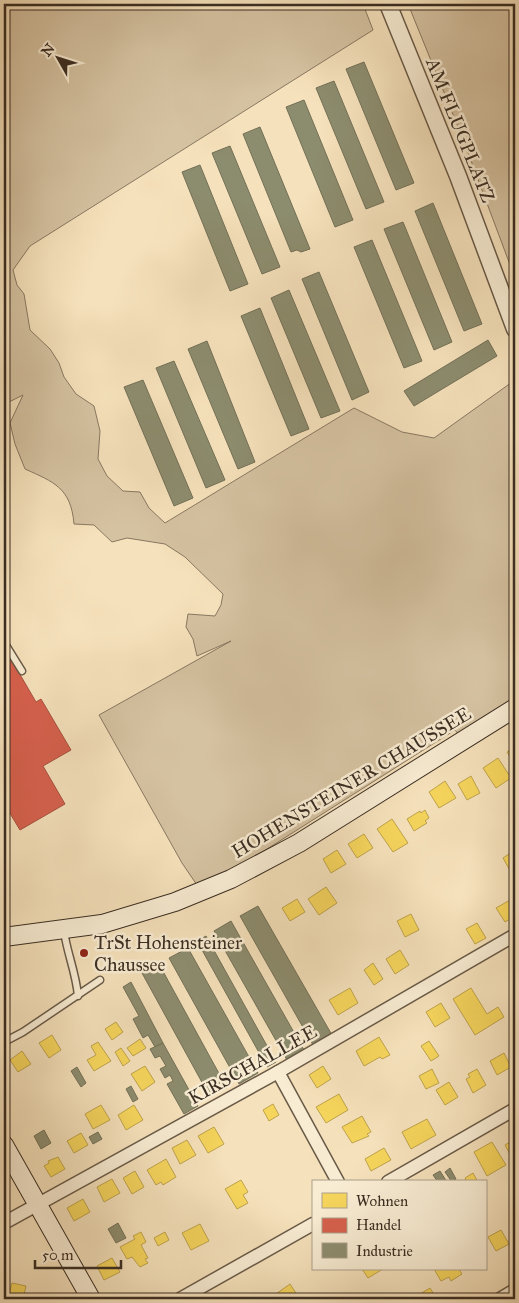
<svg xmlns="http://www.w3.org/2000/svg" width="519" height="1303" font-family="'IM FELL Great Primer',serif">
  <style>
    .green { fill: #d5c2a1; stroke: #887862 }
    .homes { fill: #f6d55c; stroke: #bea34b }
    .shops { fill: #d6604d; stroke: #a75140 }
    .industry { fill: #8c8c6e; stroke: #737057 }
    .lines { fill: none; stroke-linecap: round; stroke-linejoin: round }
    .service-casing { stroke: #695a48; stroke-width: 9 }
    .minor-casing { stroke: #695a48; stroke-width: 15 }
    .tertiary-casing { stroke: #695a48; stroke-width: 19 }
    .secondary-casing { stroke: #3a2d22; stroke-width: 20 }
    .service { stroke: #f8ecd3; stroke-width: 6 }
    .minor { stroke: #f8ecd3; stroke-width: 12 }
    .tertiary { stroke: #f8ecd3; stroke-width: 16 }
    .secondary { stroke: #f8ecd3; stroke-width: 18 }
    .poi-dot { fill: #8f2418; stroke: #f8ecd3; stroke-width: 2 }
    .labels { text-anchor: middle; stroke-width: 5; stroke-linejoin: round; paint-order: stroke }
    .street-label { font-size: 19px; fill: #3a2d22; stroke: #f8ecd3 }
    .poi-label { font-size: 19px; fill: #3a2d22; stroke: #f8ecd3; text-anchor: start }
  </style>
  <rect width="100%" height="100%" fill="#f5e1bb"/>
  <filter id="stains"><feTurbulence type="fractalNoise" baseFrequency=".004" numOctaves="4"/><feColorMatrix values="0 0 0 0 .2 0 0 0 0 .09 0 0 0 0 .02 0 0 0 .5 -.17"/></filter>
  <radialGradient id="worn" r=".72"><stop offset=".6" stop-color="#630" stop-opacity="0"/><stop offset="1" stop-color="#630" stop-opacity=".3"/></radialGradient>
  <!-- green -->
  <g class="green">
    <path d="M4 4H363L373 30 30 246 13 270 17 285 24 294 30 330 50 349 59 363 64 377 76 394 94 406 100 431 98 459 107 476 123 491 140 492 149 508 165 523 354 408 402 432 434 438 515 380V703L460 736 455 730 237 868 199 888 182 863 99 715 231 641 197 656 193 639 186 627 188 614 215 616 221 605 223 594 185 557 165 544 127 538 112 542 94 525 74 524C71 488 54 482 25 469L15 444 10 423 23 395 5 404 4 401Z"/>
    <path d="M408 4H515V278L461 134Z"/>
  </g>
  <!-- homes -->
  <g class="homes">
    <path d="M515 746V765L507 752Z"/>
    <path d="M498 758 511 778 496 788 483 768Z"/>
    <path d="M471 776 480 793 467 800 458 784Z"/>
    <path d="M445 781 456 798 439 808 429 792Z"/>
    <path d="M425 810 429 818 425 821 427 823 414 831 407 819 420 811 421 813Z"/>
    <path d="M392 819 408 843 393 852 377 829Z"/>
    <path d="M364 834 373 848 357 858 348 844Z"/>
    <path d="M337 850 346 864 331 873 323 859Z"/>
    <path d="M515 850V874L513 876 503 858Z"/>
    <path d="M326 887 337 903 319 915 308 899Z"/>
    <path d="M297 899 305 912 290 921 282 908Z"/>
    <path d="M510 900 515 909V916L505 922 496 908Z"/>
    <path d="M411 914 419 930 405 937 397 921Z"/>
    <path d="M477 923 486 938 475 944 466 929Z"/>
    <path d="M400 950 409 965 395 974 386 959Z"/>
    <path d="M373 963 383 979 374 985 364 970Z"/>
    <path d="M350 988 358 1003 338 1015 329 1000Z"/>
    <path d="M471 988 487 1014 498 1007 504 1017 475 1035 453 999Z"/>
    <path d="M441 1003 450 1018 435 1027 426 1012Z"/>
    <path d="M116 1022 123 1032 112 1040 105 1029Z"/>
    <path d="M52 1035 61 1050 49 1058 39 1043Z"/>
    <path d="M379 1037 390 1055 382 1059 380 1057 364 1066 356 1051Z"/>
    <path d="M140 1039 146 1048 133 1056 127 1048Z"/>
    <path d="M429 1041 439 1056 431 1061 421 1046Z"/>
    <path d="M98 1042 111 1061 94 1071 87 1060 96 1055 91 1046Z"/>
    <path d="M121 1048 130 1061 123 1066 115 1052Z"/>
    <path d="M22 1051 31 1064 18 1072 10 1060Z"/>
    <path d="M504 1053 511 1067 497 1075 490 1061Z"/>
    <path d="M145 1066 155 1082 142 1091 131 1074Z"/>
    <path d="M323 1066 331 1079 317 1088 309 1075Z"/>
    <path d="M432 1069 439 1083 426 1089 419 1076Z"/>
    <path d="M477 1069 486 1085 473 1093 466 1079 470 1077 468 1074Z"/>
    <path d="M449 1082 458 1097 445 1105 436 1090Z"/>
    <path d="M339 1094 348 1110 326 1123 316 1107Z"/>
    <path d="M273 1104 279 1115 269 1121 263 1110Z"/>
    <path d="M101 1105 110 1120 93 1129 85 1114Z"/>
    <path d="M134 1105 143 1120 126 1130 118 1115Z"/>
    <path d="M362 1116 371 1132 367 1134 369 1136 352 1143 342 1127Z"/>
    <path d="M427 1119 436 1135 411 1149 402 1132Z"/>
    <path d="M214 1127 224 1144 208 1153 198 1136Z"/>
    <path d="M81 1133 88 1145 74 1153 67 1141Z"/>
    <path d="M515 1139V1164L505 1145Z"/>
    <path d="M187 1140 196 1155 180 1164 172 1148Z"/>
    <path d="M492 1142 506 1165 487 1176 474 1152Z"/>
    <path d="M384 1148 391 1160 371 1171 365 1159Z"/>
    <path d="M58 1157 65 1169 51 1177 44 1166 49 1163 48 1161Z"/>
    <path d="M166 1159 176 1177 163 1185 161 1182 156 1185 147 1170Z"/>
    <path d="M135 1171 144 1187 132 1194 123 1178Z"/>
    <path d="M473 1173 478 1182H462L466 1179 465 1178Z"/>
    <path d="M112 1179 120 1193 104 1202 97 1187Z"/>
    <path d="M241 1180 248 1192 243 1195 248 1203 237 1209 225 1189Z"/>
    <path d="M83 1199 90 1212 74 1221 67 1208Z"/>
    <path d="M200 1224 209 1241 191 1250 182 1233Z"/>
    <path d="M501 1230 509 1244 496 1251 488 1237Z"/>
    <path d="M141 1232 146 1242 141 1245 148 1258 145 1259 148 1263 140 1267 132 1257 127 1259 120 1247 135 1239 133 1236Z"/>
    <path d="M165 1232 169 1240 158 1246 154 1238Z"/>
    <path d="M112 1258 120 1272 104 1280 97 1266Z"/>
    <path d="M362 1269H383L368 1278Z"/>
    <path d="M434 1269H459L462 1274 451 1281 449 1277 441 1281Z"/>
    <path d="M12 1283 26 1286 23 1299 8 1298Z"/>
    <path d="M290 1284 299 1298 273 1299 278 1296 276 1294Z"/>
    <path d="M430 1288 437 1299H416L415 1297Z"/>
  </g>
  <!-- shops -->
  <path class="shops" d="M4 647 36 702 41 699 71 750 43 766 65 804 20 830 8 810 4 812Z"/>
  <!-- industry -->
  <g class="industry">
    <path d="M364 62 414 183 396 190 346 69Z"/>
    <path d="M334 81 384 202 366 209 316 88Z"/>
    <path d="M304 100 353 220 335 227 286 107Z"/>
    <path d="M260 127 310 249 301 252 297 250 291 252 243 134Z"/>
    <path d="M230 146 280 267 262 274 212 153Z"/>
    <path d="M200 165 248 284 230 291 182 172Z"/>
    <path d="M433 203 482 324 464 331 415 211Z"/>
    <path d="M403 222 452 342 434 350 384 229Z"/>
    <path d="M372 240 422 361 404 368 354 247Z"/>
    <path d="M319 272 369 392 352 400 302 279Z"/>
    <path d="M289 290 340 411 321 418 271 298Z"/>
    <path d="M260 308 309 429 291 436 241 316Z"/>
    <path d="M488 340 497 356 414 406 404 391Z"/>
    <path d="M207 341 255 462 238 469 188 349Z"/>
    <path d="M174 361 225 480 206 488 156 368Z"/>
    <path d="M143 380 193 498 174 506 124 387Z"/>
    <path d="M258 906 332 1035 313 1045 240 916Z"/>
    <path d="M231 921 304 1050 287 1060 214 931Z"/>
    <path d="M206 936 276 1062 267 1067 197 941Z"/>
    <path d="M188 948 258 1073 239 1084 169 958Z"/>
    <path d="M159 964 227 1088 210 1097 142 973Z"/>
    <path d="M131 982 163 1043 155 1047 148 1035 143 1038 133 1019 139 1016 123 987Z"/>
    <path d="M163 1043 198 1106 184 1114 167 1084 173 1081 170 1075 165 1078 160 1069 166 1066 160 1056 155 1058 150 1049Z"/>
    <path d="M77 1067 86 1083 81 1087 71 1071Z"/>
    <path d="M131 1086 138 1099 133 1102 126 1089Z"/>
    <path d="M44 1130 51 1143 41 1149 34 1136Z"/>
    <path d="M98 1132 102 1139 93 1144 89 1137Z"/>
    <path d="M450 1168 456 1179 452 1182 445 1172Z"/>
    <path d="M440 1171 447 1182H438L433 1175Z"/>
    <path d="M118 1223 126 1238 116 1243 108 1229Z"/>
  </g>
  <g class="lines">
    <!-- service casing -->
    <g class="service-casing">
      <g id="service">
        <path d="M4 642 22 671"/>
        <path d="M64 931C67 953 76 973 78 996"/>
        <path d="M4 1042 23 1032 100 980"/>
      </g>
    </g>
    <!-- minor casing -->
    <g class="minor-casing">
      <g id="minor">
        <path d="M278 1072 338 1182"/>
        <path d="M388 1182 515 1109"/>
        <path d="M4 1223 278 1072 515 935"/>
        <path d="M180 1299 313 1224"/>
        <path d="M500 1299 515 1290"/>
      </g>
    </g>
    <!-- tertiary casing -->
    <g class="tertiary-casing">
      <path id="tertiary" d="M388 4 458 176 515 329"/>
    </g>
    <!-- secondary casing -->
    <g class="secondary-casing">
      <g id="secondary">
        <path d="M4 937 102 924 175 902 231 879 299 843 515 708"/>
        <path d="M4 1145 91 1299"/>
      </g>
    </g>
    <!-- service -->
    <use href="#service" class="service"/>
    <!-- minor -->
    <use href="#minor" class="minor"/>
    <!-- tertiary -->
    <use href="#tertiary" class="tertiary"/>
    <!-- secondary -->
    <use href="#secondary" class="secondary"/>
  </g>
  <!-- markers -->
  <circle class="poi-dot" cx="84" cy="953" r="5"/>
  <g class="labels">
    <!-- street labels -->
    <g class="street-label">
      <text transform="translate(461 130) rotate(68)" y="7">AM FLUGPLATZ</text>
      <text transform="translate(351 782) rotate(-31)" y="7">HOHENSTEINER CHAUSSEE</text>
      <text transform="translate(252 1064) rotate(-29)" y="7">KIRSCHALLEE</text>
    </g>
    <!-- poi labels -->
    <g class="poi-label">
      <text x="94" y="949">TrSt Hohensteiner<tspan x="94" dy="22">Chaussee</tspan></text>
    </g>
  </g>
  <!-- margin -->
  <rect width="519" height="1303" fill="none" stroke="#f5e1bb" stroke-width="20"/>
  <rect x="5" y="5" width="509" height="1293" fill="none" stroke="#3a2d22" stroke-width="2.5"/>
  <rect x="10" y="10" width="499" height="1283" fill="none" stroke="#3a2d22"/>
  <!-- legend -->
  <rect x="312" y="1180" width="175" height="90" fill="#f8ecd3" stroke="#aca08c"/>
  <rect x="322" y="1193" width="25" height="15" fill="#f6d55c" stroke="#aca08c"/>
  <text x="356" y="1206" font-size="15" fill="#3a2d22">Wohnen</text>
  <rect x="322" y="1218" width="25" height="15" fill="#d6604d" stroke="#aca08c"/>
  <text x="356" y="1230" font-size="15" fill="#3a2d22">Handel</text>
  <rect x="322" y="1243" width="25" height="15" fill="#8c8c6e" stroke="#aca08c"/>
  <text x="356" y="1256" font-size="15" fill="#3a2d22">Industrie</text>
  <!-- north arrow -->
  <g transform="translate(58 58) rotate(309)" stroke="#f8ecd3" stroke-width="4" paint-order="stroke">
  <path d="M0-4L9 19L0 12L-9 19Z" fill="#3a2d22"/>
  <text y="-8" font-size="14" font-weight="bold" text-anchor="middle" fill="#3a2d22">N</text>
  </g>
  <!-- scale -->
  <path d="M35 1260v8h86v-8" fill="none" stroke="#3a2d22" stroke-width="2.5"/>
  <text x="42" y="1260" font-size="15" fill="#3a2d22" stroke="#f8ecd3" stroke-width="4" paint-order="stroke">50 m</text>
  <rect width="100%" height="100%" filter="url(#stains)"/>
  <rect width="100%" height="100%" fill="url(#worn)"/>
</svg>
